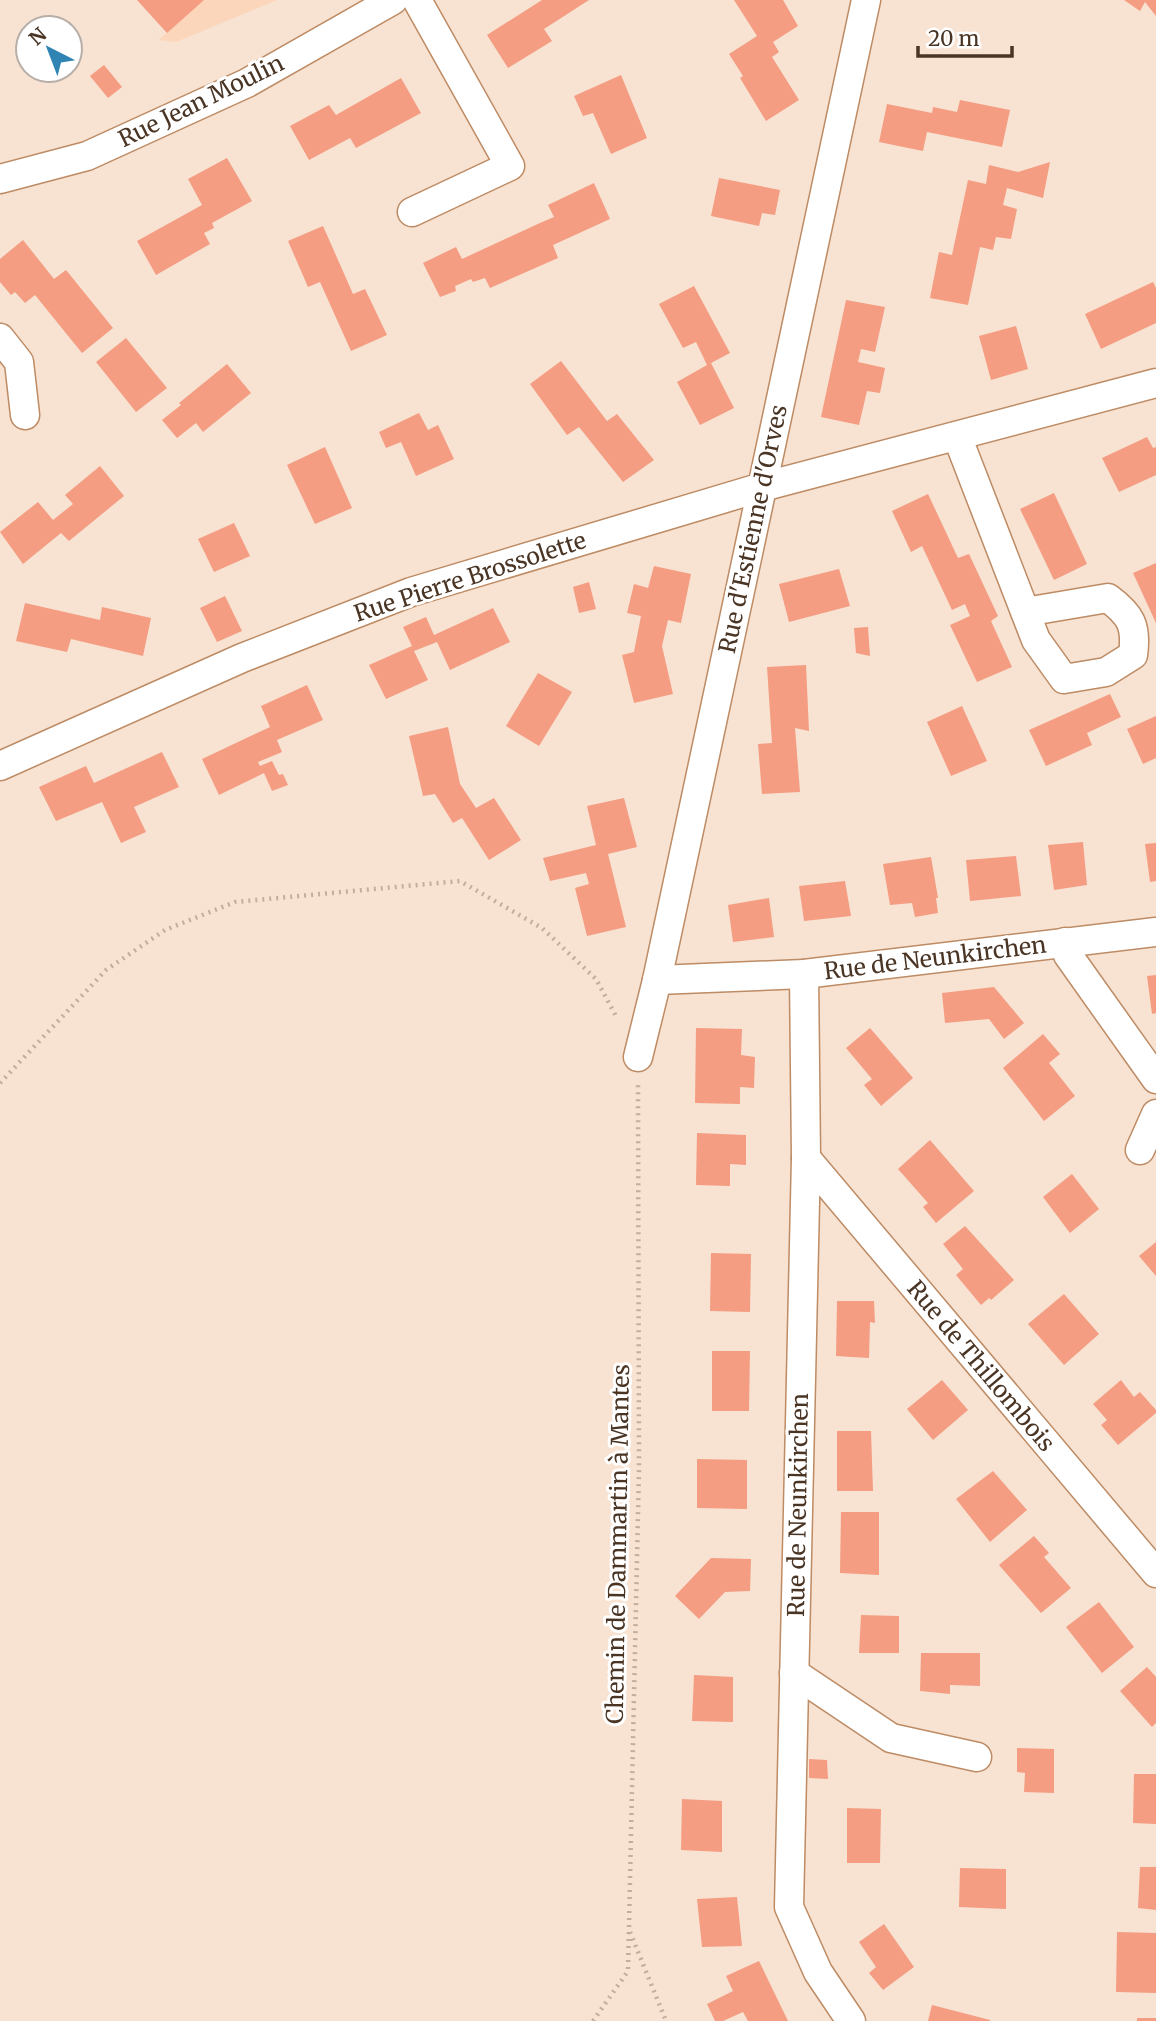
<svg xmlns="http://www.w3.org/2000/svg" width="1156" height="2021" font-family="Merriweather,serif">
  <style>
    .built { fill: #fbd6bb }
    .building { fill: #f49d82 }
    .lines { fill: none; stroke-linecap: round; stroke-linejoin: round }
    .street-casing { stroke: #bd8b64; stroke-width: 31 }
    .path { stroke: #c3ad9d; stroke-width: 4.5; stroke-dasharray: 2 5; stroke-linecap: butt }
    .street { stroke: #fff; stroke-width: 28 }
    .labels { text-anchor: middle; stroke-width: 6; stroke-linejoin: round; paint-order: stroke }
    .street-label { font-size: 23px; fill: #4a3525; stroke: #fff }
  </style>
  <rect width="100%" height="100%" fill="#f8e2d2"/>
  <!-- built -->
  <path class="built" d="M137 0H277L176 42 158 40 167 33Z"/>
  <!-- building -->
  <g class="building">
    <path d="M137 0H204L167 33Z"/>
    <path d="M542 0H589L544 29 552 41 508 68 487 35Z"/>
    <path d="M734 0H783L798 26 773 42 779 52 772 57 799 100 766 121 740 78 743 76 729 54 757 36Z"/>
    <path d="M1124 0H1156V16L1145 2 1140 11Z"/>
    <path d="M104 65 122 87 108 98 90 76Z"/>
    <path d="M621 75 647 138 611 154 593 113 583 116 574 96Z"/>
    <path d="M401 78 421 113 356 148 350 138 309 160 290 126 329 105 336 115Z"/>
    <path d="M960 100 1010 110 1002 147 927 132 923 151 879 142 887 104 932 113 933 107 957 112Z"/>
    <path d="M227 158 252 201 212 223 214 228 204 233 210 244 156 275 137 241 202 205 188 179Z"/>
    <path d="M1050 162 1043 198 1007 188 1003 205 1017 209 1011 239 996 237 993 250 980 247 968 305 930 298 939 252 952 255 968 180 986 184 989 165 1018 172Z"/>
    <path d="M719 178 780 190 775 215 762 213 759 226 711 216Z"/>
    <path d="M594 183 610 219 553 245 558 258 490 288 485 278 473 282 471 279 455 286 456 291 440 297 423 263 456 247 462 259 540 223 554 217 548 205Z"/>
    <path d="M323 226 353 294 365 289 387 335 351 351 320 282 308 287 288 241Z"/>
    <path d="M23 240 54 279 66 270 113 328 82 353 35 295 25 303 15 292 11 295 0 282V259Z"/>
    <path d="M1153 282 1156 288V323L1101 349 1085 314Z"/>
    <path d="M694 286 730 353 711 363 734 408 700 425 677 382 707 365 696 342 683 348 659 304Z"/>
    <path d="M846 300 885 307 875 352 861 349 858 362 885 368 880 393 867 391 859 425 821 417Z"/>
    <path d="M1016 326 1028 369 991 380 979 336Z"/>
    <path d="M126 338 167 388 136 412 96 362Z"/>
    <path d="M561 361 607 421 617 414 654 460 623 482 579 427 567 435 530 384Z"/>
    <path d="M227 364 251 393 203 432 196 423 177 438 162 420 181 405 179 403Z"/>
    <path d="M419 413 428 430 438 425 454 459 416 476 401 442 386 448 379 432Z"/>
    <path d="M1147 437 1153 448 1156 447V475L1119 492 1102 458Z"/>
    <path d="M325 447 352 508 315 524 287 465Z"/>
    <path d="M100 466 124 496 69 541 61 533 23 564 0 532 38 502 53 520 73 504 65 495Z"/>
    <path d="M1054 493 1087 564 1054 580 1020 509Z"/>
    <path d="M928 494 958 558 969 554 998 616 991 621 1012 667 977 682 950 625 970 616 965 604 952 610 922 546 911 552 892 511Z"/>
    <path d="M234 523 250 556 214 572 198 539Z"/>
    <path d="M1156 563V623L1133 573Z"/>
    <path d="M654 566 691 574 681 623 668 620 662 646 673 694 634 703 622 655 634 652 641 616 627 613 634 584 648 588Z"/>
    <path d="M839 569 850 606 789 622 779 584Z"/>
    <path d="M589 582 596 609 579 613 573 587Z"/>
    <path d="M225 596 242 631 217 642 200 608Z"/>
    <path d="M25 603 100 620 102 607 151 618 143 656 71 639 67 652 16 641Z"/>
    <path d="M493 608 510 642 450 670 437 642 414 651 428 680 386 699 369 665 412 646 403 627 426 617 434 635Z"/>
    <path d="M868 627 870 656 856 653 854 628Z"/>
    <path d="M806 665 809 731 795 728 800 792 762 794 758 744 772 743 767 667Z"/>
    <path d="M538 673 572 692 539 746 506 726Z"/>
    <path d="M307 685 323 720 277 740 282 752 258 762 260 766 272 761 279 775 283 774 288 785 272 791 264 773 219 795 202 759 270 727 261 706Z"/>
    <path d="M1110 694 1121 717 1087 733 1092 745 1046 766 1029 730Z"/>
    <path d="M962 706 987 761 951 776 927 722Z"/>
    <path d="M1156 716V758L1143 764 1127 729Z"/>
    <path d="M448 727 460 784 476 808 494 798 521 840 489 860 462 818 453 823 435 794 423 796 409 736Z"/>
    <path d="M162 752 179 787 134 807 146 832 121 843 102 802 56 821 39 787 86 766 94 783Z"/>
    <path d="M624 798 637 847 608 854 626 927 587 936 575 888 589 884 586 873 550 881 543 858 596 845 587 806Z"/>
    <path d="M1083 842 1087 885 1054 890 1048 845Z"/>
    <path d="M1156 843V881L1150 882 1145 844Z"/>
    <path d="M1016 856 1021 896 970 901 966 860Z"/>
    <path d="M931 857 938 898H936L938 913 915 917 912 903 890 905 883 864Z"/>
    <path d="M845 881 851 916 804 921 799 886Z"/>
    <path d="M769 898 774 937 733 942 728 905Z"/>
    <path d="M1156 975V1013L1152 1014 1147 976Z"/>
    <path d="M994 987 1024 1023 1004 1039 989 1019 945 1023 942 993Z"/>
    <path d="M696 1028 742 1029 741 1055 755 1057 754 1088 740 1087V1104L695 1103Z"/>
    <path d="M870 1028 913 1078 881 1106 864 1085 872 1079 846 1048Z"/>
    <path d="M1043 1034 1060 1054 1049 1063 1075 1096 1044 1121 1003 1068Z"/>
    <path d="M697 1133 746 1135V1165L730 1164V1186L696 1185Z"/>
    <path d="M930 1140 974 1191 936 1223 923 1207 928 1203 898 1169Z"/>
    <path d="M1072 1174 1099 1209 1070 1233 1043 1197Z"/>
    <path d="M965 1226 1014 1280 991 1300 989 1298 981 1305 956 1275 963 1269 943 1244Z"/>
    <path d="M1156 1242V1276L1139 1256Z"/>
    <path d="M711 1253 751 1254 750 1312 710 1311Z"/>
    <path d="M1064 1294 1099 1334 1064 1365 1028 1324Z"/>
    <path d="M837 1301H874L875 1323 870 1322 869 1358 836 1356Z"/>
    <path d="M712 1351H750L749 1411H712Z"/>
    <path d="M942 1380 968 1410 933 1440 907 1409Z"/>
    <path d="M1121 1380 1134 1397 1140 1392 1156 1410V1413L1118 1445 1101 1425 1107 1420 1093 1404Z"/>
    <path d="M837 1431H871L873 1491H837Z"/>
    <path d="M697 1459 747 1460V1509L697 1508Z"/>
    <path d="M993 1471 1027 1510 990 1542 956 1499Z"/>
    <path d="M841 1512H879V1575L840 1573Z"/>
    <path d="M1034 1536 1049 1553 1044 1557 1071 1588 1041 1613 999 1565Z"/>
    <path d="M711 1558 751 1559 750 1591 725 1592 699 1619 675 1596Z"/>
    <path d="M1099 1602 1134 1647 1102 1673 1066 1627Z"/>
    <path d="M861 1615 899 1616V1653H859Z"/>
    <path d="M921 1653H980V1686L950 1685V1694L920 1691Z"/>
    <path d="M1147 1667 1156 1677V1723L1152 1727 1120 1691Z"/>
    <path d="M694 1675 733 1677V1722L692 1721Z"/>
    <path d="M1017 1748 1054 1749V1793L1024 1792 1025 1773 1017 1772Z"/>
    <path d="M809 1759 827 1760 828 1779 809 1778Z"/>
    <path d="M1134 1774H1156V1824L1133 1823Z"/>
    <path d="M682 1799 722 1801V1852L681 1850Z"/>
    <path d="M847 1808 881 1809 880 1863H847Z"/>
    <path d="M1140 1867H1156V1910L1138 1908Z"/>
    <path d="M960 1868 1006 1869V1909L959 1907Z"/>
    <path d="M737 1897 742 1946 702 1947 697 1899Z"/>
    <path d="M884 1924 914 1967 883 1990 869 1973 876 1967 859 1942Z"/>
    <path d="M1117 1932 1156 1933V1993L1116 1992Z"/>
    <path d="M759 1961 788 2021H748L743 2012 723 2021H715L707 2004 733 1991 726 1976Z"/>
    <path d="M932 2005 990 2020V2021H928Z"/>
    <rect x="1137" y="2018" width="19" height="3"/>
  </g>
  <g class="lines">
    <!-- street casing -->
    <g class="street-casing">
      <g id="street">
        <path d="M0 179 87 156 247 83 393 0"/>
        <path d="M412 212 510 166 417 0"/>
        <path d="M0 338 19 362 25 415"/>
        <path d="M957 436 1036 640 1064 679 1106 672 1133 655C1137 626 1131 615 1108 598L1025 612"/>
        <path d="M0 766 242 658 411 592 762 487 1156 383"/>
        <path d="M1065 942 1068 955 1156 1079"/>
        <path d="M804 974 806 1158 789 1907 818 1972 851 2021"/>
        <path d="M657 980 804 974 1156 932"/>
        <path d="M638 1057 657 980 866 0"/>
        <path d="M1140 1150 1156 1114"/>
        <path d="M806 1158 1156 1573"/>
        <path d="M794 1673 891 1738 977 1757"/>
      </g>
    </g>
    <!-- path -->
    <g class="path">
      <path d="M0 1083 106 970 165 930 235 902 460 881 542 928 596 979 617 1018"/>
      <path d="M630 1932 666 2021"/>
      <path d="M593 2021 628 1971 639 1469 638 1085"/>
    </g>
    <!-- street -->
    <use href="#street" class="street"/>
  </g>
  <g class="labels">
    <!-- street labels -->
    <g class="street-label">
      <text transform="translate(201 101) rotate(-26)" y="8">Rue Jean Moulin</text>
      <text transform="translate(753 529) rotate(-78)" y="8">Rue d'Estienne d'Orves</text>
      <text transform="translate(470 577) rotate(-18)" y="8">Rue Pierre Brossolette</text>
      <text transform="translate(935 958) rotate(-7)" y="8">Rue de Neunkirchen</text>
      <text transform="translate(981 1366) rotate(50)" y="8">Rue de Thillombois</text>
      <text transform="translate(798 1505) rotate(-89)" y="8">Rue de Neunkirchen</text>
      <text transform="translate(618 1544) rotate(-89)" y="8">Chemin de Dammartin à Mantes</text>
    </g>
  </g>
  <!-- north arrow -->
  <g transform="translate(49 49) rotate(318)"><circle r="33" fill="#ffffff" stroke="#b7aea8" stroke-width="2"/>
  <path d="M0-5L12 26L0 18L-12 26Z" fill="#3084b4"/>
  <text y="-10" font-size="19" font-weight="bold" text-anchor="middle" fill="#4a3525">N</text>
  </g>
  <!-- scale -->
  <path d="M918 46v10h94v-10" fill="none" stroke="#4a3525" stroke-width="3.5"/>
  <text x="928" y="46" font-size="21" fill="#4a3525" stroke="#ffffff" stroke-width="5" paint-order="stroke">20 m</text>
</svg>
